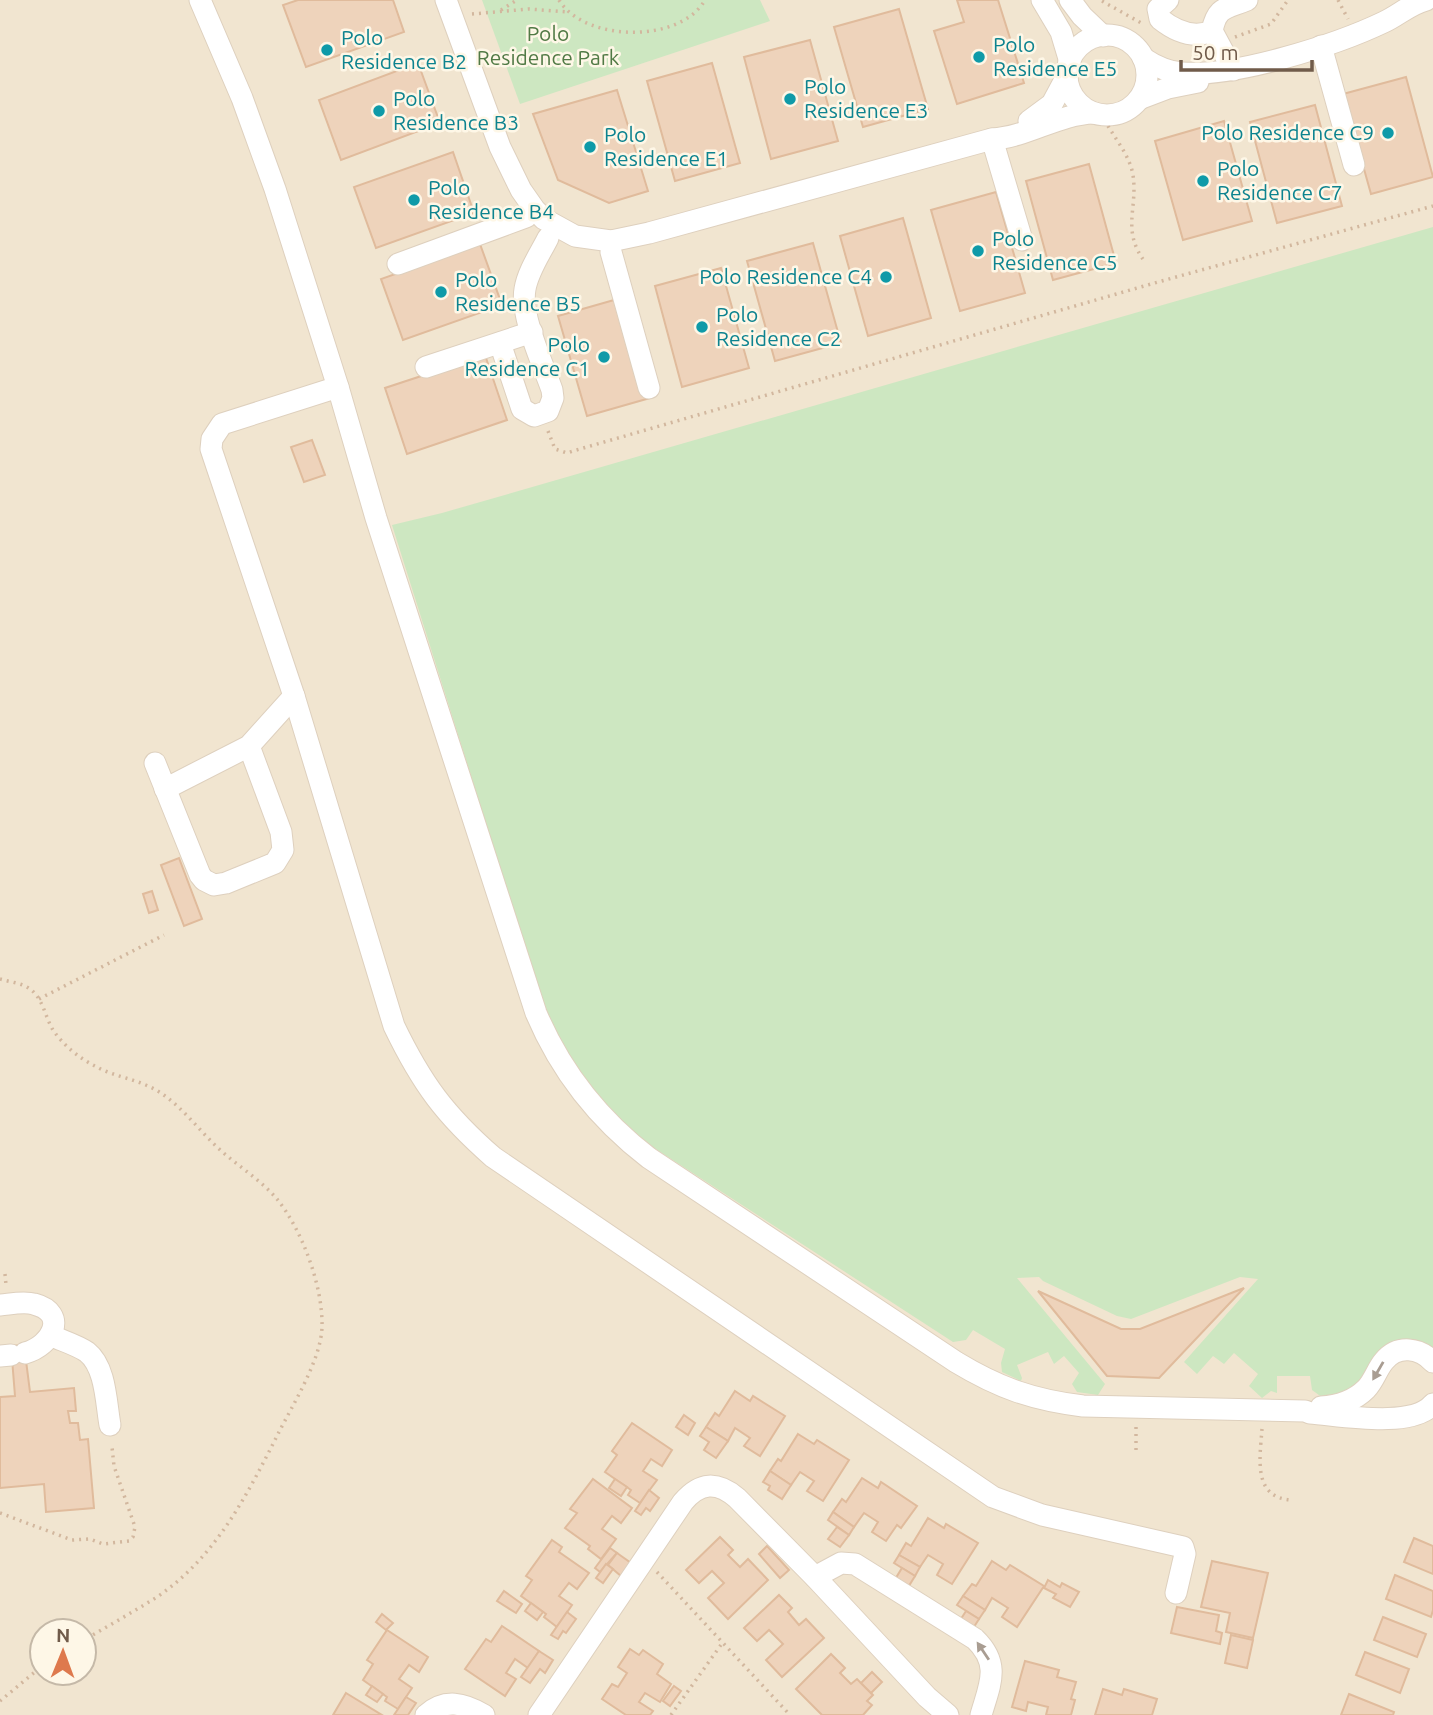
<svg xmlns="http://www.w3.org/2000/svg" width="1433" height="1715" font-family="Ubuntu,sans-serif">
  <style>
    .residential { fill: #f1e5d0; fill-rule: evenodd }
    .green { fill: #cde7c1 }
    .building { fill: #eed3bb; stroke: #e0bb9c; stroke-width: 2 }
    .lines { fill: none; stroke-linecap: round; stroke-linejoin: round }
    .minor-casing { stroke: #ded0be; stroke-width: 23 }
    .path { stroke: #d2b79e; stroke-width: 3.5; stroke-dasharray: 2 5; stroke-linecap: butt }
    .minor { stroke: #fff; stroke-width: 21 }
    .oneway { fill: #a99d92 }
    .culture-dot { fill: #0f9aa8; stroke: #fef7e7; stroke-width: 2.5 }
    .labels { text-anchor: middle; stroke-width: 5; stroke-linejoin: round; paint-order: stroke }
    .park-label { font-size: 21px; fill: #517a45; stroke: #fef7e7 }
    .culture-label { font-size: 21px; fill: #0d838f; stroke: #fef7e7; text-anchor: start }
  </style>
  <rect width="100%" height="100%" fill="#faf3e1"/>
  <!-- residential -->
  <path class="residential" d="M0 0H1433V1715H0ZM42 1631H84V1673H42Z"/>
  <!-- green -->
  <g class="green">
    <path d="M482 0H760L770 21 520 104Z"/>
    <path d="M1433 227V1353L1428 1349 1366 1375 1348 1392 1323 1398 1312 1390 1310 1376H1277V1393L1271 1391 1262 1398 1249 1386 1258 1374 1234 1353 1224 1364 1213 1356 1197 1374 1184 1362 1258 1279 1240 1277 1131 1319 1117 1316 1043 1281 1039 1277 1017 1278 1105 1384 1098 1395 1077 1392 1072 1384 1079 1373 1064 1356 1054 1364 1048 1352 1017 1365 1022 1378 1021 1381 1002 1372 1001 1363 1005 1349 973 1330 966 1340 953 1342 648 1144C639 1136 628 1129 618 1120 583 1086 558 1040 540 995L392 525 442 513Z"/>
  </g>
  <!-- building -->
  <g class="building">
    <path d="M298 0H393L404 32 306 67 283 5Z"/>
    <path d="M957 0H998L1024 83 957 104 934 31 964 22Z"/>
    <path d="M899 9 928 109 863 127 834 27Z"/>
    <path d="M810 40 838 141 771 159 744 57Z"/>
    <path d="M418 63 440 123 341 160 319 100Z"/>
    <path d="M712 63 740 163 675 181 647 81Z"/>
    <path d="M1406 77 1433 177 1371 194 1343 94Z"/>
    <path d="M617 90 648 191 609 203 558 180 533 114Z"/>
    <path d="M1315 105 1342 206 1277 223 1250 122Z"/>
    <path d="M1224 121 1252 221 1183 240 1155 141Z"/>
    <path d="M453 152 474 213 376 248 354 187Z"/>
    <path d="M1089 164 1116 263 1053 280 1026 181Z"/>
    <path d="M996 192 1025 293 960 311 931 210Z"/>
    <path d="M903 218 931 318 868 336 840 236Z"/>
    <path d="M813 243 841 343 775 361 747 261Z"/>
    <path d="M480 244 502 305 403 340 381 279Z"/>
    <path d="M721 268 749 368 682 387 655 286Z"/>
    <path d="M621 298 650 398 587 416 558 316Z"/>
    <path d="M485 355 507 420 407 454 385 388Z"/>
    <path d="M312 440 325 475 304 482 291 447Z"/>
    <path d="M179 858 202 919 184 926 161 865Z"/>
    <path d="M152 891 158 910 149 913 143 894Z"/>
    <path d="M1244 1288 1159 1378 1107 1376 1038 1291 1121 1329H1140Z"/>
    <path d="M24 1345 30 1392 74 1388 76 1411H68L70 1423H78L80 1440 88 1439 94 1508 46 1512 44 1484 0 1488V1397L15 1396 11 1346Z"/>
    <path d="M735 1391 750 1401 753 1396 785 1416 760 1456 744 1446 750 1438 735 1428 728 1441 706 1427 715 1413 719 1416Z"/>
    <path d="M684 1415 695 1423 688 1435 676 1427Z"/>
    <path d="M632 1423 672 1450 662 1466 651 1459 643 1471 657 1480 640 1503 628 1495 631 1490 605 1472 617 1455 612 1451Z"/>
    <path d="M706 1427 728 1441 716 1458 704 1450 709 1442 700 1436Z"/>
    <path d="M798 1434 814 1444 817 1440 849 1460 823 1501 807 1491 814 1481 800 1472 791 1485 770 1471 778 1459 781 1461Z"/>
    <path d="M770 1471 791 1485 782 1499 768 1490 770 1486 763 1482Z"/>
    <path d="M862 1478 878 1488 881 1482 917 1506 901 1528 897 1525 886 1541 872 1532 878 1522 864 1513 854 1527 833 1512 842 1499 846 1502Z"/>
    <path d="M593 1479 632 1508 621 1523 612 1516 602 1529 616 1539 601 1559 588 1549 590 1546 565 1528 577 1513 570 1509Z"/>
    <path d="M615 1479 627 1487 621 1496 609 1488Z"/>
    <path d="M649 1490 659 1498 650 1511 646 1508 641 1515 635 1511Z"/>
    <path d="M833 1512 854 1527 849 1535 828 1520Z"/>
    <path d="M928 1518 944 1528 946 1524 978 1543 952 1584 937 1575 943 1564 928 1555 920 1567 899 1555 906 1543 911 1546Z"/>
    <path d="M837 1527 849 1535 840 1547 828 1539Z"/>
    <path d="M720 1537 733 1550 728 1555 740 1567 748 1559 768 1580 728 1619 708 1598 724 1583 712 1571 699 1583 686 1570Z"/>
    <path d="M1414 1538 1433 1546V1574L1404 1562Z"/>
    <path d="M552 1540 562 1547 559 1552 589 1573 577 1589 569 1583 559 1596 572 1605 557 1627 544 1617 546 1614 521 1596 532 1580 526 1576Z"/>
    <path d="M767 1546 789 1570 780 1578 759 1554Z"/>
    <path d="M610 1548 617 1553 600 1572 595 1568Z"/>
    <path d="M617 1553 631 1563 621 1576 608 1565Z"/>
    <path d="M899 1555 920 1567 915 1576 894 1563Z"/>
    <path d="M992 1561 1006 1570 1010 1565 1044 1586 1017 1627 1002 1617 1008 1608 992 1598 985 1610 963 1596 972 1584 976 1586Z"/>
    <path d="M1212 1561 1268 1573 1253 1638 1226 1632 1230 1613 1201 1607Z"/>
    <path d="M606 1564 613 1569 603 1583 596 1578Z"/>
    <path d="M902 1568 915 1576 907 1589 894 1581Z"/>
    <path d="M1395 1575 1433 1591V1610L1431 1617 1386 1599Z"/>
    <path d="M1048 1580 1060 1587 1062 1583 1079 1592 1070 1607 1053 1598 1056 1594 1044 1588Z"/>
    <path d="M504 1591 522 1604 516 1613 497 1601Z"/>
    <path d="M779 1595 792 1608 788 1612 799 1625 806 1619 824 1638 782 1677 766 1660 783 1644 769 1630 757 1641 744 1628Z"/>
    <path d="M963 1596 985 1610 979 1619 957 1605Z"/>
    <path d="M531 1603 543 1612 537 1620 525 1611Z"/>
    <path d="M1177 1607 1219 1615 1216 1631 1222 1633 1220 1644 1171 1633Z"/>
    <path d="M966 1611 979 1619 972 1630 959 1622Z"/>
    <path d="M567 1612 576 1619 566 1633 563 1631 558 1639 551 1635Z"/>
    <path d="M382 1614 393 1623 386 1630 376 1622Z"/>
    <path d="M1383 1617 1426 1634 1417 1657 1374 1640Z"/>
    <path d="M502 1626 539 1651 528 1668 515 1659 506 1673 516 1679 505 1696 465 1669 486 1639 491 1642Z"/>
    <path d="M387 1630 428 1657 419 1672 409 1665 399 1679 412 1688 398 1709 385 1701 387 1697 363 1680 373 1664 367 1660Z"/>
    <path d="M1231 1635 1253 1640 1247 1668 1225 1663Z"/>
    <path d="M630 1649 639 1655 643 1650 663 1664 657 1674 671 1684 660 1702 645 1693 639 1702 653 1711 650 1715H626L602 1699 612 1684 618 1687 627 1673 618 1667Z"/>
    <path d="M539 1651 553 1660 545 1673 540 1669 530 1683 521 1677Z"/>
    <path d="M1365 1652 1409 1669 1400 1693 1356 1675Z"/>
    <path d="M831 1654 845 1668 840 1673 851 1684 857 1679 873 1695 867 1701 872 1705 863 1715H822L796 1689Z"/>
    <path d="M1025 1661 1059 1670 1057 1677 1076 1682 1071 1699 1075 1700 1071 1715H1046L1048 1707 1028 1702 1026 1711 1012 1707Z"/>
    <path d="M872 1672 882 1682 871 1693 861 1683Z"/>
    <path d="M372 1686 383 1694 377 1702 366 1695Z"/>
    <path d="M674 1686 681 1691 670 1706 663 1701Z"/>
    <path d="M1103 1689 1122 1695 1124 1689 1157 1699 1152 1715H1095Z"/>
    <path d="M346 1693 382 1715H333Z"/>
    <path d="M1349 1694 1394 1712 1393 1715H1341Z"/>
    <path d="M406 1697 416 1703 408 1715H394Z"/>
  </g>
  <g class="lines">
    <!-- minor casing -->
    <g class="minor-casing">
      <g id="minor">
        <path d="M200 0 242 98 275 189 338 387 376 518 536 1013C561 1072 598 1119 649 1158L956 1362C999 1388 1033 1400 1083 1406L1305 1411 1310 1413C1340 1415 1412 1429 1433 1404"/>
        <path d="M446 0 500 147 521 190 535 210 544 219 575 236 611 241 649 233 992 139C1028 137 1058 114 1094 113"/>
        <path d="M1042 0 1061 32 1070 62"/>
        <path d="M1070 0 1082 16 1103 36"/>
        <path d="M1168 0 1158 9 1160 19C1175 31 1193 39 1212 31 1217 6 1226 9 1247 0"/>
        <path d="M1212 31 1233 70"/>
        <circle cx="1107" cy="75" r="40"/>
        <path d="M1321 46 1354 165"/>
        <path d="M1143 58C1155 66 1167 72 1182 73 1235 77 1336 45 1384 22 1399 15 1410 4 1426 0"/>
        <path d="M1139 99 1168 88 1198 82"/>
        <path d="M1029 121 1052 104 1067 76"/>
        <path d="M992 139 1022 240"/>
        <path d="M611 252 649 388"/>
        <path d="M398 264 526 217"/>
        <path d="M500 343 522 409 534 416 548 411 553 398 552 390C543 364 520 316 525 289 528 271 540 254 548 238"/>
        <path d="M426 367 532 332"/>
        <path d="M338 387 222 424 212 439 211 449 294 696 394 1026C422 1084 445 1115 493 1157L993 1497 1042 1515 1183 1547 1185 1554 1176 1593"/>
        <path d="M155 763 200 875 204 880 214 885 226 883 275 863 283 850 281 832 249 746"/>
        <path d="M165 789 249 746 294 696"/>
        <path d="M0 1305C11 1304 24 1301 34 1304 69 1313 52 1346 25 1353"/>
        <path d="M52 1336C63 1341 77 1345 87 1352 106 1367 106 1403 110 1425"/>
        <path d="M0 1356 11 1355"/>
        <path d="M1321 1407C1338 1406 1354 1401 1366 1389 1374 1381 1377 1369 1384 1361 1398 1344 1420 1348 1433 1362"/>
        <path d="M815 1577 841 1563 855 1564 975 1639C1001 1664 990 1684 981 1715"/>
        <path d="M426 1715C445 1698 464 1703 484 1715"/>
        <path d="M539 1715 683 1502C700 1482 717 1481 737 1498L815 1577 927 1697 948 1715"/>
      </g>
    </g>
    <!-- path -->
    <g class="path">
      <path d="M559 0C584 42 680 44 705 0"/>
      <path d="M1338 0 1348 19"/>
      <path d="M1102 1 1143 24"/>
      <path d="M501 10 517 0"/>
      <path d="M472 14 529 9 568 12"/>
      <path d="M1235 37 1271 24 1288 0"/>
      <path d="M1108 126C1117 141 1130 157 1133 175 1138 209 1121 230 1145 262"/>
      <path d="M548 431 555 449 567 453 573 451 1158 282 1433 206"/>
      <path d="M0 979C10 982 22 983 30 989 43 998 45 1017 53 1030 63 1045 80 1059 97 1067 115 1077 137 1079 156 1090 180 1104 197 1128 217 1147 236 1165 260 1179 277 1199 302 1230 323 1286 322 1327 321 1360 293 1404 278 1434 247 1495 216 1557 157 1597 133 1612 108 1626 84 1640"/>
      <path d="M39 999 164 935"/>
      <path d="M5 1274 6 1285"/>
      <path d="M1262 1429C1260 1458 1252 1499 1293 1500"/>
      <path d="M1136 1450V1426"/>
      <path d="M0 1513 72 1540 90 1539 103 1544 129 1541 133 1537 135 1527 114 1466 112 1447"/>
      <path d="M657 1572 790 1715"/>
      <path d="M0 1701 42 1666"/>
      <path d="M671 1715 723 1642"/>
    </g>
    <!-- minor -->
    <use href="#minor" class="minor"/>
  </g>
  <!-- one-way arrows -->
  <defs><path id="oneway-solid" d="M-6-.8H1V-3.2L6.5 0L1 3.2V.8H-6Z" transform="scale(1.75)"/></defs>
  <g class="oneway">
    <use href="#oneway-solid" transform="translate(1378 1371) rotate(120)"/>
    <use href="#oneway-solid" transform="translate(983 1651) rotate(-124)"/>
  </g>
  <!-- markers -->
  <g class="culture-dot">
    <circle cx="327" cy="50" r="7"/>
    <circle cx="979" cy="57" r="7"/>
    <circle cx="790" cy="99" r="7"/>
    <circle cx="379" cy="111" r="7"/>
    <circle cx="1388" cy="133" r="7"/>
    <circle cx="590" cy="147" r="7"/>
    <circle cx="1203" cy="181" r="7"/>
    <circle cx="414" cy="200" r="7"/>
    <circle cx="978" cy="251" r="7"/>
    <circle cx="886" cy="277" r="7"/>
    <circle cx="441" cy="292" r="7"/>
    <circle cx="702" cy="327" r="7"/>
    <circle cx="604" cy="357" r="7"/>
  </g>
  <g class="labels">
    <!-- park labels -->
    <g class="park-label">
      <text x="548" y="41">Polo<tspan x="548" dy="24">Residence Park</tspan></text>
    </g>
    <!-- culture labels -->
    <g class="culture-label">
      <text x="341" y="45">Polo<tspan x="341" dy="24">Residence B2</tspan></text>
      <text x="993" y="52">Polo<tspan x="993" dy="24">Residence E5</tspan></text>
      <text x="804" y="94">Polo<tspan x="804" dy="24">Residence E3</tspan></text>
      <text x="393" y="106">Polo<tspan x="393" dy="24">Residence B3</tspan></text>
      <text x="1374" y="140" text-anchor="end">Polo Residence C9</text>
      <text x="604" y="142">Polo<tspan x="604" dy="24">Residence E1</tspan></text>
      <text x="1217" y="176">Polo<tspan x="1217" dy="24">Residence C7</tspan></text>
      <text x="428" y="195">Polo<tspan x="428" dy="24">Residence B4</tspan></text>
      <text x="992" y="246">Polo<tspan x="992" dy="24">Residence C5</tspan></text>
      <text x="872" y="284" text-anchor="end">Polo Residence C4</text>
      <text x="455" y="287">Polo<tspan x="455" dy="24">Residence B5</tspan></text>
      <text x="716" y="322">Polo<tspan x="716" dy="24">Residence C2</tspan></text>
      <text x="590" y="352" text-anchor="end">Polo<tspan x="590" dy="24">Residence C1</tspan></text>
    </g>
  </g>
  <!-- north arrow -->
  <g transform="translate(63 1652) rotate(1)"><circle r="33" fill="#fef7e7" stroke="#c5b9a8" stroke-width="2"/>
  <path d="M0-5L12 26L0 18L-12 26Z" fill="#de794d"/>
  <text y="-10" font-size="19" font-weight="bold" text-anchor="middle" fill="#705b4a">N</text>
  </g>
  <!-- scale -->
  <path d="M1181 60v10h131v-10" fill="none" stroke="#705b4a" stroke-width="3.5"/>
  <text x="1192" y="60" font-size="21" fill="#705b4a" stroke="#fef7e7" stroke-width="5" paint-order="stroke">50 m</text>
</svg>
